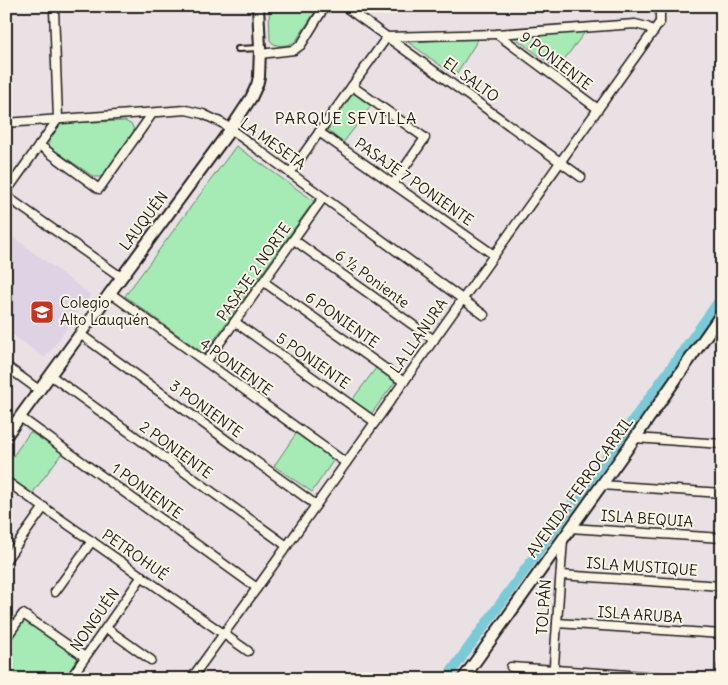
<svg xmlns="http://www.w3.org/2000/svg" width="728" height="685" font-family="Delius,sans-serif">
  <style>
    .built { fill: #ddd3e5 }
    .green { fill: #a6eab5; stroke: #618368 }
    .lines { fill: none; stroke-linecap: round; stroke-linejoin: round }
    .canal { stroke: #7acad7; stroke-width: 10 }
    .service-casing { stroke: #1c1c1c; stroke-width: 8 }
    .minor-casing { stroke: #1c1c1c; stroke-width: 11 }
    .tertiary-casing { stroke: #1c1c1c; stroke-width: 14 }
    .service { stroke: #fcf5e5; stroke-width: 4 }
    .minor { stroke: #fcf5e5; stroke-width: 8 }
    .tertiary { stroke: #fcf5e5; stroke-width: 10 }
    .labels { text-anchor: middle; stroke-width: 4; stroke-linejoin: round; paint-order: stroke }
    .street-label { font-size: 15px; fill: #1c1c1c; stroke: #fcf5e5 }
    .poi-label { font-size: 15px; fill: #1c1c1c; stroke: #fcf5e5; text-anchor: start }
    .neighbourhood-label { font-size: 16px; letter-spacing: 1px; fill: #1c1c1c; stroke: #fcf5e5 }
  </style>
  <rect width="100%" height="100%" fill="#eae1e5"/>
  <filter id="ink" filterUnits="userSpaceOnUse"><feTurbulence type="fractalNoise" baseFrequency=".02" numOctaves="2"/><feDisplacementMap in="SourceGraphic" scale="10" xChannelSelector="R" yChannelSelector="G"/><feConvolveMatrix kernelMatrix="1 2 1 2 8 2 1 2 1" color-interpolation-filters="sRGB"/></filter>
  <g filter="url(#ink)">
    <!-- built -->
    <path class="built" d="M6 232 91 295 45 358 6 330Z"/>
    <!-- green -->
    <g class="green">
      <path d="M269 6H319L295 42C288 46 274 48 270 40Z"/>
      <path d="M585 32 557 69 511 35Z"/>
      <path d="M479 38 455 76 408 42Z"/>
      <path d="M352 92 371 106 343 143 325 128Z"/>
      <path d="M125 121 132 125 134 130 133 133 105 174 100 177H94L50 147C46 139 53 127 61 123Z"/>
      <path d="M236 146 314 201 204 354 125 296Z"/>
      <path d="M376 368 395 382 371 414 352 400Z"/>
      <path d="M30 432 62 453 32 494 6 475V466Z"/>
      <path d="M297 432 335 458 312 492 274 466Z"/>
      <path d="M24 617 82 658 67 679H6V642Z"/>
    </g>
    <g class="lines">
      <!-- canal -->
      <path class="canal" d="M446 679 722 297"/>
      <!-- service casing -->
      <g class="service-casing">
        <path id="service" d="M238 49 260 48"/>
      </g>
      <!-- minor casing -->
      <g class="minor-casing">
        <g id="minor">
          <path d="M344 6 581 177"/>
          <path d="M497 34 598 109"/>
          <path d="M260 54 294 50 301 45 325 6"/>
          <path d="M352 86 425 138 393 184"/>
          <path d="M6 123 186 110 203 114 222 123 484 315"/>
          <path d="M319 132 494 255"/>
          <path d="M39 145 99 189 152 114"/>
          <path d="M290 173 387 37 497 34 635 24 647 27 654 31"/>
          <path d="M6 192 58 119 54 9 53 6"/>
          <path d="M6 196 121 277"/>
          <path d="M294 240 434 340"/>
          <path d="M264 282 404 382"/>
          <path d="M110 293 346 463"/>
          <path d="M235 322 375 422"/>
          <path d="M80 334 316 505"/>
          <path d="M206 362 323 198"/>
          <path d="M6 366 39 390"/>
          <path d="M50 375 287 546"/>
          <path d="M20 417 257 588"/>
          <path d="M635 438 722 444"/>
          <path d="M6 481 248 651"/>
          <path d="M601 485 722 493"/>
          <path d="M570 528 722 538"/>
          <path d="M6 560 44 507"/>
          <path d="M561 575 722 586"/>
          <path d="M55 592 92 541"/>
          <path d="M557 623 722 634"/>
          <path d="M106 628 151 660"/>
          <path d="M6 638 23 614 85 657"/>
          <path d="M511 667 688 679"/>
          <path d="M70 679 142 576"/>
          <path d="M191 679 257 588 660 22V6"/>
          <path d="M553 679 563 539"/>
          <path d="M721 679 722 666"/>
        </g>
      </g>
      <!-- tertiary casing -->
      <g class="tertiary-casing">
        <g id="tertiary">
          <path d="M6 436 110 293 230 130 251 98 257 85 259 77 260 48 258 6"/>
          <path d="M463 679 635 438 722 313"/>
        </g>
      </g>
      <!-- service -->
      <use href="#service" class="service"/>
      <!-- minor -->
      <use href="#minor" class="minor"/>
      <!-- tertiary -->
      <use href="#tertiary" class="tertiary"/>
    </g>
  </g>
  <!-- icons -->
  <defs>
    <g id="school-square" transform="scale(1.25)"><rect x="-9" y="-9" width="18" height="18" rx="4" fill="#c8321e" stroke="#fcf5e5"/><path d="M0-5L7-2L0 1L-7-2ZM-4 1L0 2.5L4 1V4Q0 6-4 4Z" fill="#fff"/></g>
  </defs>
  <g fill-rule="evenodd">
    <use href="#school-square" x="42" y="312"/>
  </g>
  <g class="labels">
    <!-- street labels -->
    <g class="street-label">
      <text transform="translate(556 61) rotate(37)" y="5">9 PONIENTE</text>
      <text transform="translate(471 80) rotate(36)" y="5">EL SALTO</text>
      <text transform="translate(273 144) rotate(36)" y="5">LA MESETA</text>
      <text transform="translate(414 182) rotate(35)" y="5">PASAJE 7 PONIENTE</text>
      <text transform="translate(144 221) rotate(-53)" y="5">LAUQUÉN</text>
      <text transform="translate(254 272) rotate(-55)" y="5">PASAJE 2 NORTE</text>
      <text transform="translate(372 279) rotate(36)" y="5">6 ½ Poniente</text>
      <text transform="translate(342 320) rotate(35)" y="5">6 PONIENTE</text>
      <text transform="translate(419 336) rotate(-55)" y="5">LA LLANURA</text>
      <text transform="translate(313 361) rotate(35)" y="5">5 PONIENTE</text>
      <text transform="translate(236 367) rotate(36)" y="5">4 PONIENTE</text>
      <text transform="translate(206 409) rotate(36)" y="5">3 PONIENTE</text>
      <text transform="translate(176 450) rotate(36)" y="5">2 PONIENTE</text>
      <text transform="translate(580 487) rotate(-54)" y="5">AVENIDA FERROCARRIL</text>
      <text transform="translate(147 491) rotate(36)" y="5">1 PONIENTE</text>
      <text transform="translate(647 519) rotate(4)" y="5">ISLA BEQUIA</text>
      <text transform="translate(135 555) rotate(35)" y="5">PETROHUÉ</text>
      <text transform="translate(642 567) rotate(4)" y="5">ISLA MUSTIQUE</text>
      <text transform="translate(544 607) rotate(-86)" y="5">TOLPÁN</text>
      <text transform="translate(640 615) rotate(4)" y="5">ISLA ARUBA</text>
      <text transform="translate(95 620) rotate(-55)" y="5">NONGUÉN</text>
    </g>
    <!-- poi labels -->
    <g class="poi-label">
      <text x="60" y="308">Colegio<tspan x="60" dy="17">Alto Lauquén</tspan></text>
    </g>
    <!-- neighbourhood labels -->
    <g class="neighbourhood-label">
      <text x="346" y="124">PARQUE SEVILLA</text>
    </g>
  </g>
  <!-- margin -->
  <rect width="728" height="685" fill="none" stroke="#fcf5e5" stroke-width="25"/>
  <rect x="12" y="12" width="703" height="660" fill="none" stroke="#1c1c1c" stroke-width="2" filter="url(#ink)"/>
</svg>
